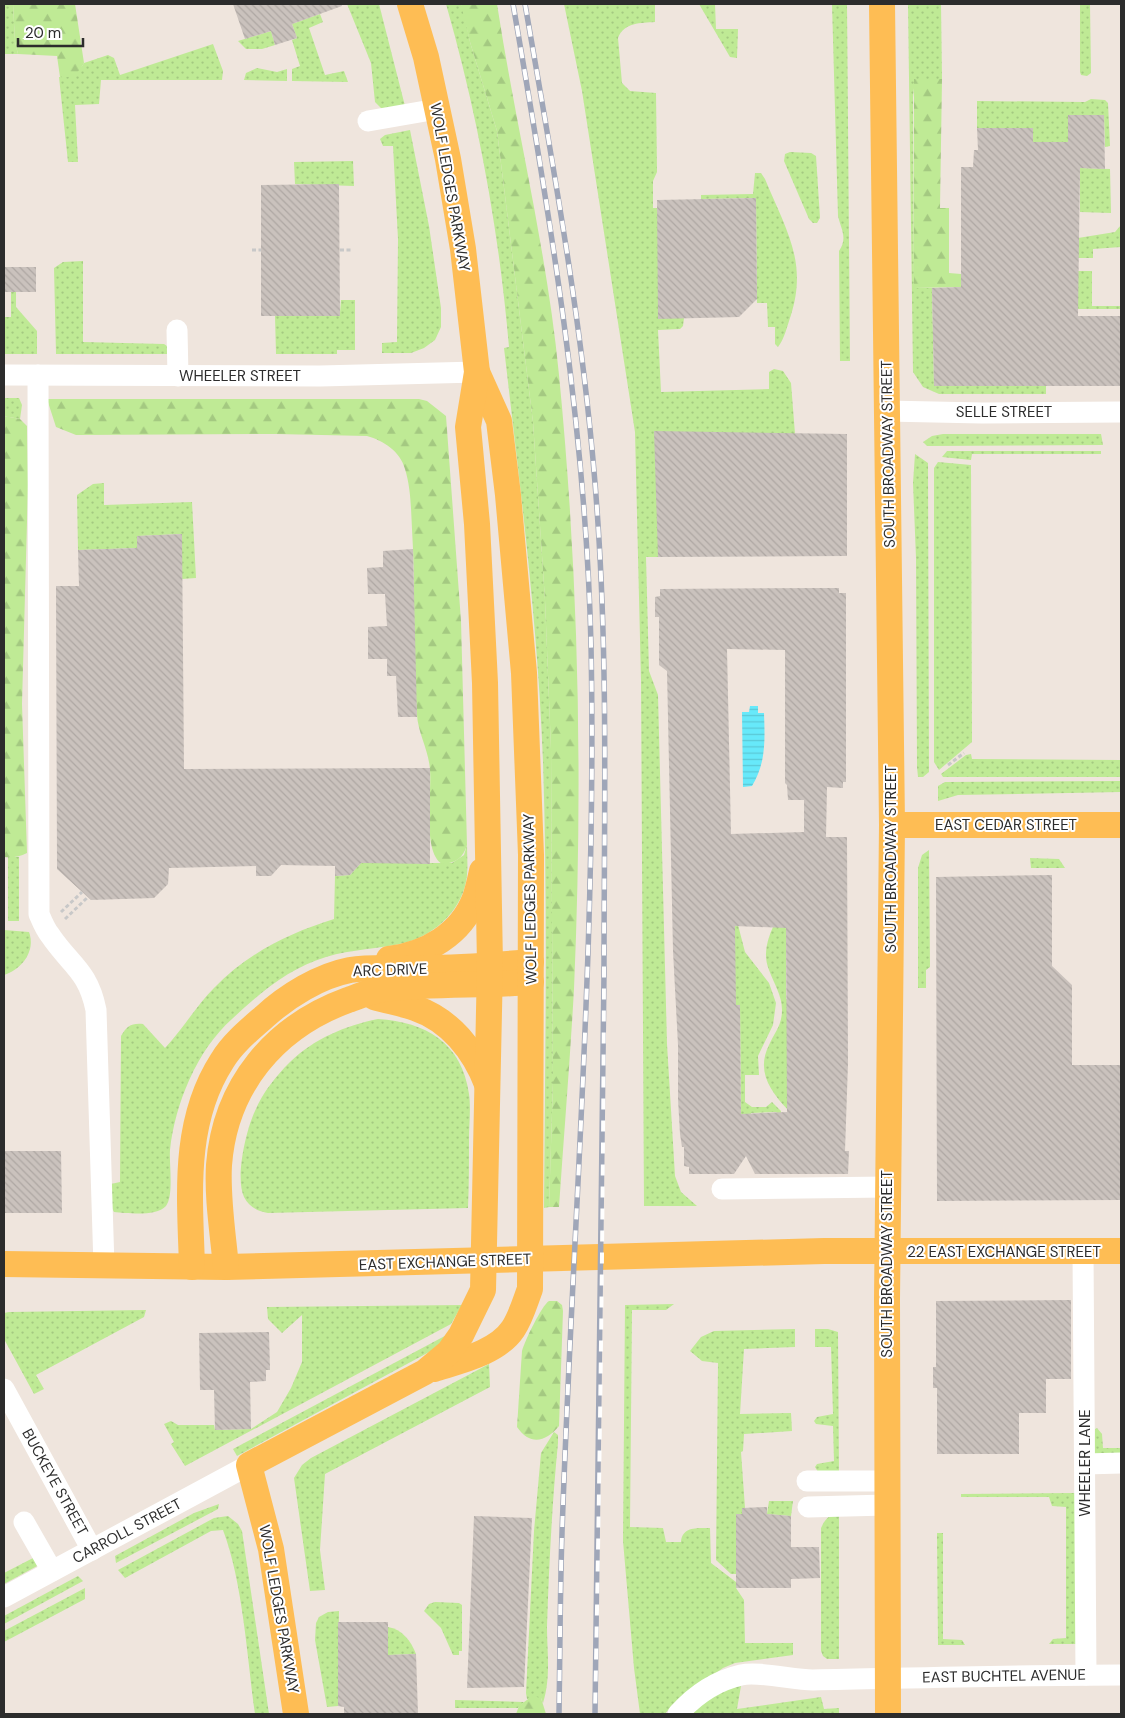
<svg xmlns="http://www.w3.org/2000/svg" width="1125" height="1718" font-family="'DM Sans',sans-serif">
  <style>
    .grass { fill: url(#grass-dots) }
    .forest { fill: url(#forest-firs) }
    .water { fill: url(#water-rules) }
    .building { fill: url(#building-back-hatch); fill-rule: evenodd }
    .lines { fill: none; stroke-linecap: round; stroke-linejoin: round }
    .path { stroke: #c8c8c8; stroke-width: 3; stroke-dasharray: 4 2.5; stroke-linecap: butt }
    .minor { stroke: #fff; stroke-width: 21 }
    .major { stroke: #febd54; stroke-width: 26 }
    .rail-casing { stroke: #9fa6b8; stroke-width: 5.5 }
    .rail { stroke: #fff; stroke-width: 4; stroke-dasharray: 11; stroke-linecap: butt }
    .labels { text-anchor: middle; stroke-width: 4; stroke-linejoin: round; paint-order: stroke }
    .street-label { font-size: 15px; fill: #2c2c2c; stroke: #fff }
  </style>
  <defs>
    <pattern id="grass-dots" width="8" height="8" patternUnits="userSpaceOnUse" patternTransform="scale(1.25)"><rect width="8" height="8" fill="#bfea95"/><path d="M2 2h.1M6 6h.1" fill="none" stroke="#a4c981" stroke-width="1.8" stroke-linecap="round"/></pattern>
    <pattern id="forest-firs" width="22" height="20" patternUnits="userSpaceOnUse" patternTransform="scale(1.25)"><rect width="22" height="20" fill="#bfea95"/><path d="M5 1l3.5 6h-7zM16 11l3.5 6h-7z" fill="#a4c981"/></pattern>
    <pattern id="water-rules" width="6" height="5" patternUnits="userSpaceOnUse" patternTransform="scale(1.25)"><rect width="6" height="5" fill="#67e9fa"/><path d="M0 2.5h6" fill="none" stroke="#5ac8d6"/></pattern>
    <pattern id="building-back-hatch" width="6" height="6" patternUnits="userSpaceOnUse" patternTransform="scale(1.25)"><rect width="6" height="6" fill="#cac2bd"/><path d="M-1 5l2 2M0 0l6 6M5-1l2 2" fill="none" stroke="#aea7a3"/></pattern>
  </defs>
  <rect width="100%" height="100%" fill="#efe5dd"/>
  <!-- grass -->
  <g class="grass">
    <path d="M4 4H13L15 42 18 54H4Z"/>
    <path d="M347 4H379L405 106 382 109 375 102 371 63Z"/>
    <path d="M446 4H461L463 8 470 42 497 131 533 422 545 600 551 749 553 1082 549 1207 544 1208C545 1059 548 910 543 762 538 624 520 486 504 348L509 347C499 231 478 116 446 4Z"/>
    <path d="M564 4H655V22C641 23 624 22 618 38L622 83 630 91 656 93 657 172 653 181V208H657L684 318 683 326 680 329 658 330 661 392 769 389V372L774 369 783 371 791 383 795 434 658 557H646L649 671 658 695 667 1044 675 1176 681 1192 697 1206H644L641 680 635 432 582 91Z"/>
    <path d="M699 4H715L716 29H738L737 58 730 57Z"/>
    <path d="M832 4H847L850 361H840L839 251C848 238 841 229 838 216Z"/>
    <path d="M908 4H941L942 79H915L913 97 914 288H932L934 386 1046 385V394H939L923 387 913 372Z"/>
    <path d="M1080 4H1090L1091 73 1087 76 1081 75 1080 72Z"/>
    <path d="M320 14 323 22 309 28 325 75 344 71 348 82 292 81V69L300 66 292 40 297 38 292 24Z"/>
    <path d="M271 31 275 45 262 49H246L238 41Z"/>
    <path d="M213 44 223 71 222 80H101L99 104 75 105 78 162H68L59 77C68 78 80 71 84 63L108 55 114 58 120 75Z"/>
    <path d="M257 68 277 72 287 69V81L244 80 246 73Z"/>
    <path d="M1091 99 1105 100 1108 103 1110 146 1105 147 1104 115H1068V142H1033V129L977 128V101L1085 102Z"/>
    <path d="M410 130 429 226 441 308V327L435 340 424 348 411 353H382V343L397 342 398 239 393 146H383L380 139 385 135Z"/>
    <path d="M790 152 811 153 816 156 820 218 817 223H813L809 219 784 161 785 154Z"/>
    <path d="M353 161 354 186 295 184 294 162Z"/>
    <path d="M1080 168 1110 169 1111 213 1080 212Z"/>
    <path d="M755 173H761L765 179C785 228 808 261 791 315 787 326 785 338 778 347L775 344V327H768L767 303H757L756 198 701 199V195L753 194Z"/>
    <path d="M1121 225V247L1093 249V258H1078V238L1115 232Z"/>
    <path d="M83 261V342L164 344 167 346 168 354H56L54 268 63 262Z"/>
    <path d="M1078 271H1092V306H1121V309H1072Z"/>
    <path d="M11 292H16V307L37 331V354H4V317H11Z"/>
    <path d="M341 300H355V350H337V354H276L275 316H338L340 313Z"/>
    <path d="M4 398H19L22 405 20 419 4 416Z"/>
    <path d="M943 434H1101L1103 445 927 446 923 442 932 436Z"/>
    <path d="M947 451H1101V454H972L971 460 942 457Z"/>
    <path d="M915 454 928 463 929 772 923 777H918L917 767 916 558 913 483Z"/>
    <path d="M938 462 971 465 972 742 939 770 934 762V468Z"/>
    <path d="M104 483V505L192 502 196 578 182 579V534L138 536 137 548 78 550 77 495 93 484Z"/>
    <path d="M971 754 972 759 1121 760V777H943L941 774 966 755Z"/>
    <path d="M1121 781V792L958 795 938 801V786L945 782Z"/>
    <path d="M467 845C467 855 468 865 467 875 464 908 436 935 404 943 379 949 352 949 326 957 289 968 260 993 232 1019 197 1050 175 1104 170 1150 169 1164 174 1195 166 1206 156 1217 127 1213 114 1212L109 1203 111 1184 120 1182 121 1036C127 1026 131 1023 143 1024L165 1048C183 1029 196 1006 214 988 248 953 289 933 334 919L335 876 350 875 361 863H452L464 855Z"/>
    <path d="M929 850 930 967 926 970V988H918V868L922 855Z"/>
    <rect x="8" y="857" width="11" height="64"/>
    <path d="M1030 858 1059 859 1065 868H1031Z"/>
    <path d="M786 901V999H793L787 1010 788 1110C770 1091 756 1071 769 1045 775 1032 782 1025 782 1010 782 995 774 984 769 970 759 946 776 922 786 901Z"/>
    <path d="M730 908 738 925 745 952 769 983 776 1003 773 1025 758 1056 759 1075H745V1102L752 1107H766L772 1102 781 1111V1117L776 1112 751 1113V1117L741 1120 740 1005H735V952Z"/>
    <path d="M4 930 29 932C36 951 22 969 4 975Z"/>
    <path d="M378 1019C426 1022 462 1043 469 1094 471 1108 469 1125 469 1139 469 1162 469 1185 468 1208L268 1213C259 1212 249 1207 244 1197 235 1178 246 1130 255 1111 263 1092 276 1076 290 1062 315 1038 345 1026 378 1019Z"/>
    <path d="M674 1304 666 1310H632L630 1527 663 1528 666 1542H681C682 1526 698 1528 710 1528L711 1563 736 1582V1588L744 1600 745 1643H793V1655L735 1663 723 1668 672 1705 665 1714H640L634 1668 623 1541 625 1305Z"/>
    <path d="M462 1305 451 1324 185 1466 171 1444 174 1442 164 1424 171 1421 178 1425H214L215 1430 251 1429 277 1412 291 1388 302 1362V1315L282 1333 268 1319 267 1307Z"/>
    <path d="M146 1310 144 1317 36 1375 44 1389 34 1394 4 1339V1313L9 1312Z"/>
    <path d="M795 1329V1347L744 1349 740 1414 791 1413 792 1431 744 1434 743 1451 741 1452 745 1508H742V1514H736V1574H731L716 1560 718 1363 702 1361 690 1351 701 1337 714 1331Z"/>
    <path d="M815 1329H828L838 1332 839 1474 818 1472 815 1467 817 1464 834 1461 833 1426 816 1424 814 1421 817 1417 833 1414 831 1347H815Z"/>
    <path d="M456 1330 431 1351 237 1456 233 1449Z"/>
    <path d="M489 1364 490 1387 325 1474 320 1550 325 1590 310 1591 294 1478 302 1465 311 1458Z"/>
    <path d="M1097 1428 1102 1434 1103 1448H1121V1456H1094L1095 1429Z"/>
    <path d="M554 1432 558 1435V1443C552 1504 549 1565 547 1627 547 1652 551 1678 543 1703L541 1698 527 1699 526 1693 534 1531 541 1453Z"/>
    <path d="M1075 1493 1076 1644H1049L1053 1639 1066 1638V1507L1052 1506 1049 1497H961V1494Z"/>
    <path d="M769 1501H793L791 1516 767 1514Z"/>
    <path d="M219 1504 218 1509 116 1563 115 1556 194 1513Z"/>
    <path d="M839 1512V1659H827L823 1656 821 1651V1528C825 1519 829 1515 839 1512Z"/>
    <path d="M228 1516 238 1524 242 1531 269 1714H255C247 1657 243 1583 223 1530L211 1531 125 1578 118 1570 214 1518Z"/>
    <path d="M937 1533H943V1639L962 1640 965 1645H938Z"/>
    <path d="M35 1557 39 1565 4 1584V1573Z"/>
    <path d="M78 1576 83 1581 4 1624V1616Z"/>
    <path d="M85 1588V1599L4 1642V1631Z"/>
    <path d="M435 1602 459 1603 462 1605V1651H459V1655H453L441 1628 424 1611 429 1604Z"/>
    <path d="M339 1611 338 1706 327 1707 315 1640 316 1623 319 1617 328 1612Z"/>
    <path d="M388 1627C402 1629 411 1641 416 1654L388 1655Z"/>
    <path d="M741 1686 737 1709 821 1697 824 1709 839 1708V1714H687L724 1688Z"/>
    <path d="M455 1700 524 1702 518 1708H455Z"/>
  </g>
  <!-- forest -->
  <g class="forest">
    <path d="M13 4H75L84 63C79 73 71 79 60 77L57 56 18 54 15 42Z"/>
    <path d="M461 4H497C516 128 547 250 559 375 579 579 583 784 574 989 570 1061 564 1134 559 1207H549L553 1082 551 749 545 600 533 422 497 131 470 42Z"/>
    <path d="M914 79H942L940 208H949V273L961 274V287L914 288Z"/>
    <path d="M47 399H419L427 401 446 416 461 621 467 845C463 858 456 863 442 864 422 852 432 792 430 770 429 751 418 733 417 715 412 653 416 591 412 529 411 510 411 488 405 469 400 451 384 441 367 436L276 434 76 435 56 427Z"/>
    <path d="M4 416 20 419 27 426 28 485 22 704 27 853C19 857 13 858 4 857Z"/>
    <path d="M549 1301H557L562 1305 563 1311 559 1426C546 1442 530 1446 517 1427L522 1351C524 1342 542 1305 549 1301Z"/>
    <path d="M532 1696 541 1698 546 1714H516L519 1706Z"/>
  </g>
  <!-- water -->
  <path class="water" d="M750 706H758V713H764C765 740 766 763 752 786L743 787 742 712H749Z"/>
  <!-- building -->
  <g class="building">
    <path d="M233 4H341L342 6 292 24 297 38 275 45 271 31 245 39Z"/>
    <path d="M1068 115H1104L1105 169 1080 168 1078 316H1121V386H934L932 288 961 287V167H973L974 150H978L977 128H1033V142H1068Z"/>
    <path d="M339 184 340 316H261V185Z"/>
    <path d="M756 198 757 299 739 317 658 319 657 200Z"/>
    <rect x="4" y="267" width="32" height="25"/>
    <path d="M654 431 847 434V556L658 557Z"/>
    <path d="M182 534 184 769 430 768V864L361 863 350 875 335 876V866L281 865 271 876H256V866L169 868 168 884 154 898 91 900 57 869 56 586H79L78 550 137 548V536Z"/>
    <path d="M413 549 417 717H398L396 676H387V659H368V627L387 626 385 594H368L367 568 383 567V551Z"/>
    <path d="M820 588H839V593H846V782H843V788L827 787 826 837H847L848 1063 845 1151H849L848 1174H755L746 1156 734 1174H689V1167L684 1166V1147H682L680 1134 678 1099V1045L673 951 667 671 659 665V617H655V597L660 596V589ZM727 649 785 650V783L787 785 788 800H804V832L731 834ZM735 926 786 928 787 1112 741 1114 740 1005H736Z"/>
    <path d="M1052 875V966L1072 985V1065H1121V1200L937 1201 936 877Z"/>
    <path d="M4 1151H61L62 1213H4Z"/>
    <path d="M1071 1300V1379H1046V1413H1019V1454H937V1388H933V1367H936V1301Z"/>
    <path d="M269 1332 270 1370H266V1381L250 1382 251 1429 215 1430 214 1390H200L199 1333Z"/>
    <path d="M767 1507V1514L791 1516V1547H819L820 1578 791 1579V1588H736V1514H742V1508Z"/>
    <path d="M474 1516 532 1518 524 1687 467 1688Z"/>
    <path d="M338 1622H388V1655L416 1654 418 1714H344V1707L338 1706Z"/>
  </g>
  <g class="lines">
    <!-- path -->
    <g class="path">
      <path d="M252 250H261"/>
      <path d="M340 250H352"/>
      <path d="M948 765 964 753"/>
      <path d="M61 912 82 892"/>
      <path d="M65 919 88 897"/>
    </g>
    <!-- minor -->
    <g class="minor">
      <path d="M368 121 437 109"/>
      <path d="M177 330 178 376"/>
      <path d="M4 375 320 376 477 372"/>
      <path d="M38 375 39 914C42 921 45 929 50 935 70 965 88 970 96 1010L104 1266"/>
      <path d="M886 411 982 413 1121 412"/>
      <path d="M722 1189 888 1187"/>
      <path d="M1083 1252 1086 1675"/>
      <path d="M4 1389 92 1550"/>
      <path d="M1085 1464 1121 1463"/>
      <path d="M807 1481H887"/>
      <path d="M808 1507 887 1505"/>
      <path d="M24 1522 52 1571"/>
      <path d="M4 1597 249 1465"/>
      <path d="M678 1714C695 1695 715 1681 741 1675 759 1671 793 1680 813 1680 916 1678 1018 1675 1121 1675"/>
    </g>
    <!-- major -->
    <g class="major">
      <path d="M882 4 892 825 887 1299 888 1714"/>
      <path d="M892 825H1121"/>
      <path d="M389 959C426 954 461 935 475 898 478 890 480 880 482 871"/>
      <path d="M374 997C387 1001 401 1003 415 1008 450 1020 474 1050 487 1084"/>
      <path d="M4 1264 226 1267 824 1251H1121"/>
      <path d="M192 1267C190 1197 182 1123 222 1061 232 1044 249 1030 264 1017 287 996 319 976 350 970 374 966 401 969 425 968 461 968 496 965 531 962"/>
      <path d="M226 1267C223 1234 217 1198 219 1165 225 1086 274 1027 348 1000 360 996 372 990 384 989 433 983 483 986 531 982"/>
      <path d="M434 1369C459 1361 497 1353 513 1329 521 1317 525 1302 530 1289L531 855 524 673 508 495 499 421 477 372"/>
      <path d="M296 1714 271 1549 249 1465 425 1372 449 1352 461 1335 483 1290 490 965 485 683 477 524 468 427 477 372 463 249 448 159 426 57 410 4"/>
    </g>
    <!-- rail casing -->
    <g class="rail-casing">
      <g id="rail">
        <path d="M513 4C550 217 586 429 591 645 597 942 572 1237 562 1533 560 1593 560 1654 559 1714"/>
        <path d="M525 4C555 177 587 349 598 524 608 673 604 823 604 973 603 1220 600 1467 595 1714"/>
      </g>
    </g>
    <!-- rail -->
    <use href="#rail" class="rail"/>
  </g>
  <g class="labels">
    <!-- street labels -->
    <g class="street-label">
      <text transform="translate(450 187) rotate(80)" y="5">WOLF LEDGES PARKWAY</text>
      <text x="240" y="381">WHEELER STREET</text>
      <text x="1004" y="417">SELLE STREET</text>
      <text transform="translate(888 454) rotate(-91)" y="5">SOUTH BROADWAY STREET</text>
      <text x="1006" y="830">EAST CEDAR STREET</text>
      <text transform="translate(891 859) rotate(-90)" y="5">SOUTH BROADWAY STREET</text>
      <text transform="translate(530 899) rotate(-91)" y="5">WOLF LEDGES PARKWAY</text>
      <text transform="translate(390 970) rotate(-2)" y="5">ARC DRIVE</text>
      <text x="1004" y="1257">22 EAST EXCHANGE STREET</text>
      <text transform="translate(445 1262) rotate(-2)" y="5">EAST EXCHANGE STREET</text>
      <text transform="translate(887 1264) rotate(-90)" y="5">SOUTH BROADWAY STREET</text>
      <text transform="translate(1085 1463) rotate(-90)" y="5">WHEELER LANE</text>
      <text transform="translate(55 1482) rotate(61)" y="5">BUCKEYE STREET</text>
      <text transform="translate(127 1531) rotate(-28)" y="5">CARROLL STREET</text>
      <text transform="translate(279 1609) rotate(80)" y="5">WOLF LEDGES PARKWAY</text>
      <text transform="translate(1004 1676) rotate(-1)" y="5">EAST BUCHTEL AVENUE</text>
    </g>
  </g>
  <!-- border -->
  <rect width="1125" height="1718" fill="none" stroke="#2c2c2c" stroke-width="10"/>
  <!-- scale -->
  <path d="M18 38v8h65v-8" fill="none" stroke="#2c2c2c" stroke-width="2.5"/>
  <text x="25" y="38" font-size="15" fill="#2c2c2c" stroke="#ffffff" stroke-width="4" paint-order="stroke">20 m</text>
</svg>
